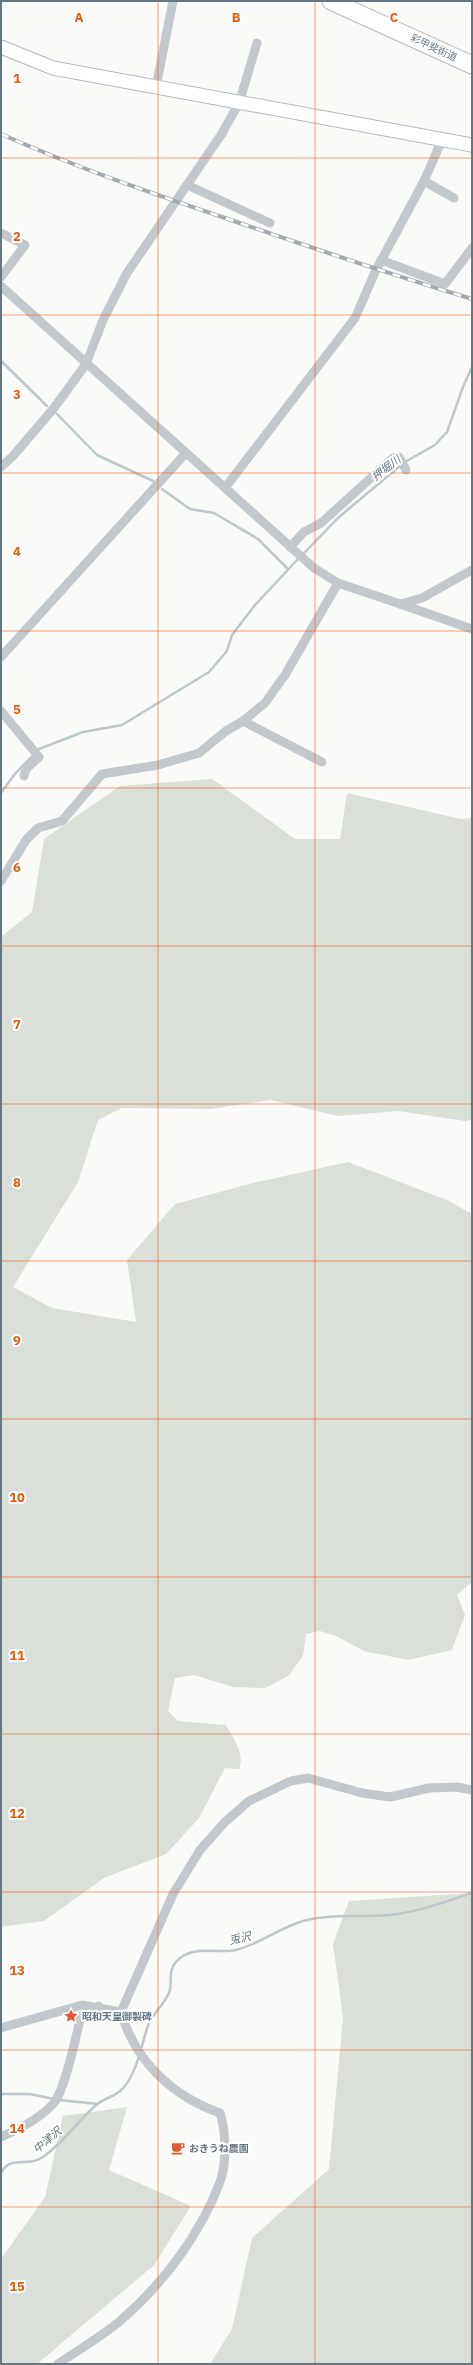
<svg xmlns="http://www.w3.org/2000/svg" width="473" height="2365" font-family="'IBM Plex Sans','Noto Sans JP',sans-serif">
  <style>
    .green { fill: #dadfd7 }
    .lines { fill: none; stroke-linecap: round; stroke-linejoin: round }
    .stream { stroke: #bbc7cb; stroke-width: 2.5 }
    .secondary-casing { stroke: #b3babf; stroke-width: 15 }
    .highway-casing { stroke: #b4b9bd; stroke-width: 19 }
    .street { stroke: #c3c8cc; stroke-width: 9 }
    .secondary { stroke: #fff; stroke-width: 13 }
    .highway { stroke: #fff; stroke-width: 17 }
    .rail-casing { stroke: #a2aab0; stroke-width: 4 }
    .rail { stroke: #fff; stroke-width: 2.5; stroke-dasharray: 8; stroke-linecap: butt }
    .grid { fill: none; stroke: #e8590c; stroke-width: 1; stroke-opacity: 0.55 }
    .labels { text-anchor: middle; stroke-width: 4; stroke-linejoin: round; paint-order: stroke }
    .street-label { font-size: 10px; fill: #657683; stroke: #fff }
    .poi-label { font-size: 10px; font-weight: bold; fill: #657683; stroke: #fff; text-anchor: start }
    .water-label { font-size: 11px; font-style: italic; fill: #60757c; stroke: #fff }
    .grid-label { font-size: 13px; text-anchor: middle; font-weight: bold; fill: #e8590c; stroke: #fff; stroke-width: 4; stroke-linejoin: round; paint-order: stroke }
  </style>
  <rect width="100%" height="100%" fill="#fafaf8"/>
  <!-- green -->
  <g class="green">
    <path d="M212 779 295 839H340L347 793 461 819 472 818V1120L465 1121 398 1111 338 1116 270 1100 211 1109 122 1108 98 1120 78 1182 13 1287 52 1308 136 1322 127 1260 175 1204 253 1183 348 1162 447 1200 472 1214V1582L457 1595 465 1615 452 1650 408 1660 364 1651 336 1636 320 1631 306 1634 303 1656 288 1676 265 1688 233 1687 194 1675 175 1678 168 1711 178 1721 226 1725C234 1740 245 1753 239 1769L225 1768 199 1818 166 1854 104 1878 44 1921 1 1927V937L32 912 44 839 120 786Z"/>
    <path d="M472 1893V2364H210L232 2329 252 2238 329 2169 343 2018 333 1944 349 1901Z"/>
    <path d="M127 2107 109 2170 191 2206 154 2265 37 2364H1V2259L45 2197 63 2116Z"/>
  </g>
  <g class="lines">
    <!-- stream -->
    <g class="stream">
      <path d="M1 361 47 406"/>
      <path d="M57 414 97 455 153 481"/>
      <path d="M405 462 435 445 447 432 463 387 472 367"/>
      <path d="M162 489 190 509 214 513 258 539 288 569"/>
      <path d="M303 554 339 517 401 465"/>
      <path d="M1 793 14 775 39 749 83 732 122 725 209 672 227 651 232 635 255 605 299 558"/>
      <path d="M141 2049C144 2040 146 2029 150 2021 156 2011 164 2004 169 1993 173 1983 167 1972 176 1962 191 1944 217 1954 236 1950 260 1944 279 1928 303 1921 331 1913 361 1918 390 1915 418 1912 445 1902 472 1893"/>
      <path d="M1 2094H30L54 2099"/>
      <path d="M59 2100 98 2104"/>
      <path d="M1 2173C11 2154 27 2168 43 2157 63 2143 78 2121 96 2105 103 2099 113 2097 120 2091 129 2084 136 2067 139 2056"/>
    </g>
    <!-- secondary casing -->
    <g class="secondary-casing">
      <path id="secondary" d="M1 47 53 68 472 145"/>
    </g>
    <!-- highway casing -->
    <g class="highway-casing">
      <path id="highway" d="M331 1 472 65"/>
    </g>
    <!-- street -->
    <g class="street">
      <path d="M156 87 173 1"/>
      <path d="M424 181 454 198"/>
      <path d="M187 185 270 223"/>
      <path d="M1 233 25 245 1 277"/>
      <path d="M381 260 445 284 472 248"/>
      <path d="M1 286 314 568 338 583 400 604 422 598 472 570"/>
      <path d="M1 467 13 456 54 408 86 364 103 320 127 273 221 135 239 103 257 43"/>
      <path d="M225 488 355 318 376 270 424 181 442 140"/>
      <path d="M290 547 304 532 321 523 393 458 399 457 406 470"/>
      <path d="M400 604 472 629"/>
      <path d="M1 657 185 454"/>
      <path d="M1 711 39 757 26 769 24 776"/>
      <path d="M243 721 322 762"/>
      <path d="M1 881 26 840 38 828 62 821 102 774 158 765 199 753 226 731 243 721 265 703 285 675 338 583"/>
      <path d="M1 2028 82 2005 121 2012"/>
      <path d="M1 2137C20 2128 38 2120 53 2104 65 2091 76 2036 81 2016L99 2006"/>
      <path d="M58 2364C78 2350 101 2337 120 2321 163 2284 200 2235 220 2182 227 2163 226 2132 220 2113 172 2096 135 2061 121 2012L173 1894 200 1850 225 1822 249 1801 291 1781 308 1778 362 1793 390 1797 429 1788 457 1787 472 1790"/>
    </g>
    <!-- secondary -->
    <use href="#secondary" class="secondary"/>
    <!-- highway -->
    <use href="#highway" class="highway"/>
    <!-- rail casing -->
    <g class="rail-casing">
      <path id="rail" d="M1 134C75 167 151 193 228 219 309 247 390 274 472 299"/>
    </g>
    <!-- rail -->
    <use href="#rail" class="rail"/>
  </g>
  <!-- grid -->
  <path class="grid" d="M158 1V2364M315 1V2364M1 158H472M1 315H472M1 473H472M1 631H472M1 788H472M1 946H472M1 1104H472M1 1261H472M1 1419H472M1 1577H472M1 1734H472M1 1892H472M1 2050H472M1 2207H472"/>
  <!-- icons -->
  <defs>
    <g id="sight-bare" transform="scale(1.08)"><path d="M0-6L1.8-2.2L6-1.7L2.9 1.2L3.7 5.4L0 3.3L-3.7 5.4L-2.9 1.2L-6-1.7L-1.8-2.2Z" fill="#e4572e" stroke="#fff" stroke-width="2.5" paint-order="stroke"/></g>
    <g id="cafe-bare" transform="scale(1.08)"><path d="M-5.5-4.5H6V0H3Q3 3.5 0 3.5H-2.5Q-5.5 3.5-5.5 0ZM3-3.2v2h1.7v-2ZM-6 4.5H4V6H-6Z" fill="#e4572e" stroke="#fff" stroke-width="2.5" paint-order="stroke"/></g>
  </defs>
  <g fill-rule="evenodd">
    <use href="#sight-bare" x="71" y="2016"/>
    <use href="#cafe-bare" x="178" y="2148"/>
  </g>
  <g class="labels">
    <!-- street labels -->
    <g class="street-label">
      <text transform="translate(434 47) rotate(25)" y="4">彩甲斐街道</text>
    </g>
    <!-- poi labels -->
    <g class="poi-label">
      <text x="82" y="2020">昭和天皇御製碑</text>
      <text x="189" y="2152">おきうね農園</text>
    </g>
    <!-- water labels -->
    <g class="water-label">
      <text transform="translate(386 468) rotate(-38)" y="4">押堀川</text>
      <text transform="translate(240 1938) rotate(-12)" y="4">兎沢</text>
      <text transform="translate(47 2140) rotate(-40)" y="4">中津沢</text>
    </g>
  </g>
  <g class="grid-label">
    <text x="79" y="22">A</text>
    <text x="236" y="22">B</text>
    <text x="394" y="22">C</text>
    <text x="17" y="83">1</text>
    <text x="17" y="241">2</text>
    <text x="17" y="399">3</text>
    <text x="17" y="556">4</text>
    <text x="17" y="714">5</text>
    <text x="17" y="872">6</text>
    <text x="17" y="1029">7</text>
    <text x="17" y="1187">8</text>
    <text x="17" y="1345">9</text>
    <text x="17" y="1502">10</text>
    <text x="17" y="1660">11</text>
    <text x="17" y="1818">12</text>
    <text x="17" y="1975">13</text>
    <text x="17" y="2133">14</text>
    <text x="17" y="2291">15</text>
  </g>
  <!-- border -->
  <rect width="473" height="2365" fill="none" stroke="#657683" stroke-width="4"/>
</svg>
